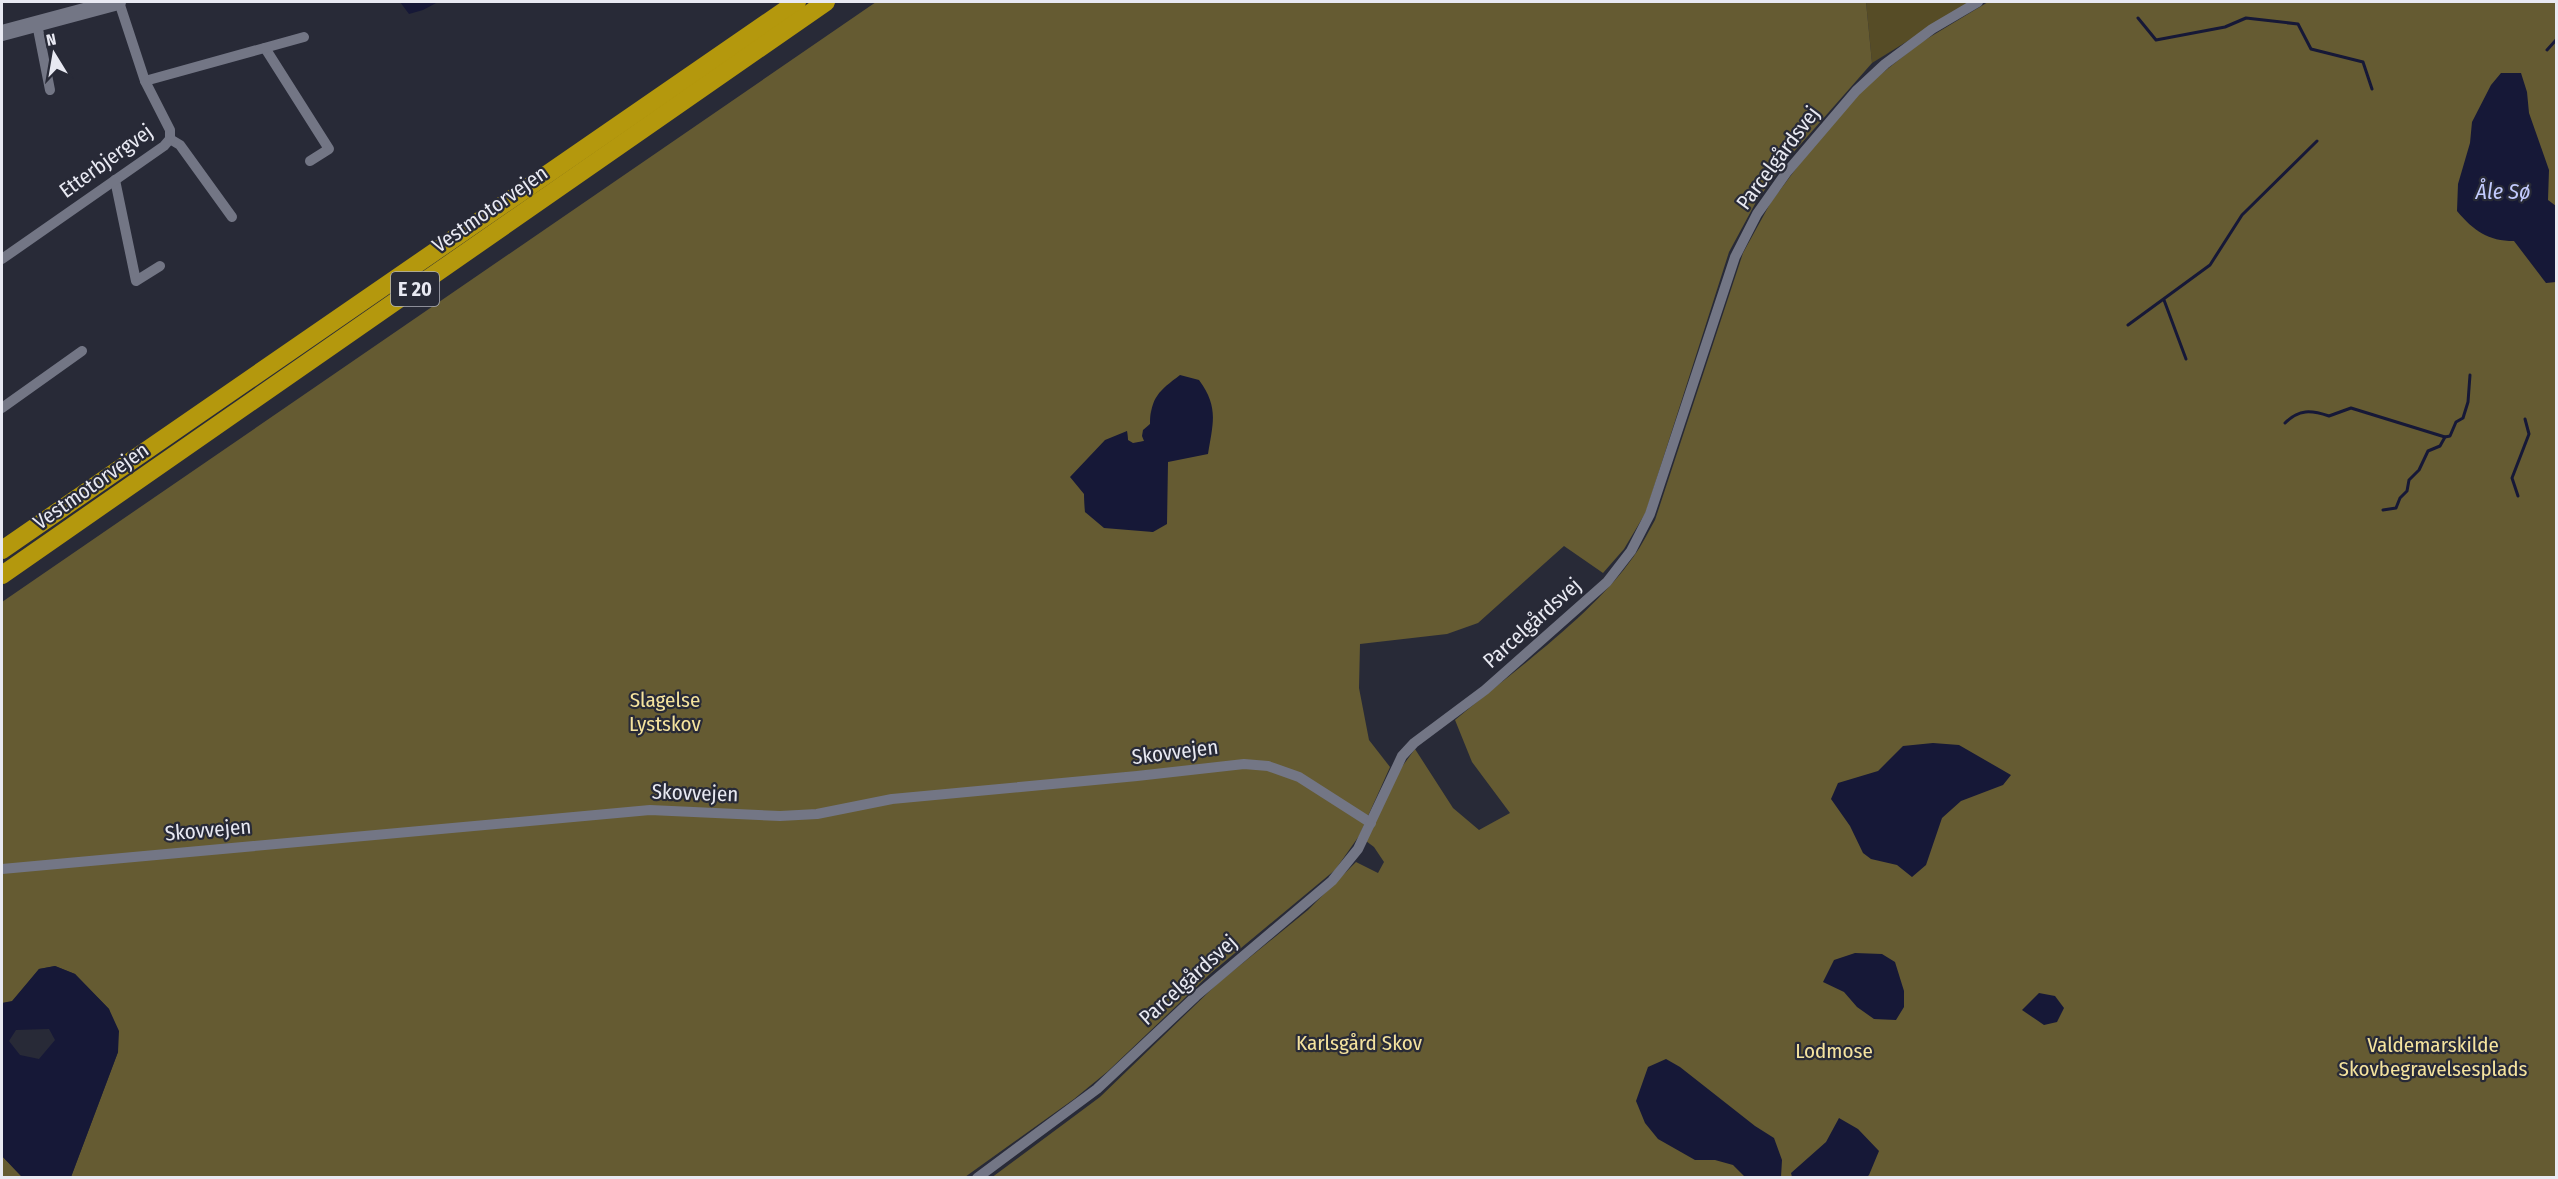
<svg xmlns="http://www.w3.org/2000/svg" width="2558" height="1179" font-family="'Fira Sans Condensed',sans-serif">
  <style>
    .green { fill: #564c26 }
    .forest { fill: #655b32; fill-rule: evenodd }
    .water { fill: #161837; fill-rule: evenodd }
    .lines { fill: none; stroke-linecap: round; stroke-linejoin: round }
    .stream { stroke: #161837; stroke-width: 3 }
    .minor { stroke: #737685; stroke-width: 10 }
    .secondary { stroke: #737685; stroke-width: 16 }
    .motorway { stroke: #b4980d; stroke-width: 18 }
    .labels { text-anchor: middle; stroke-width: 4.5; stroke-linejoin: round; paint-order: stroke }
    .shield { fill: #282a37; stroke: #aeb0ba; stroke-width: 1.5 }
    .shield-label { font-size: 20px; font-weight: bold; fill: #e8e9f2 }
    .street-label { font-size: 21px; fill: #e8e9f2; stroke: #282a37 }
    .park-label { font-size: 21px; fill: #f5e39e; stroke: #282a37 }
    .water-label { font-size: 22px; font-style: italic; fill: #c2cafd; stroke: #282a37 }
  </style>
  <rect width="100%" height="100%" fill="#282a37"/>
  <!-- green -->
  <path class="green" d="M1866 2H1971L1872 63Z"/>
  <!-- forest -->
  <g class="forest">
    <path d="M876 2H1866L1872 63 1785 162 1756 202 1729 252 1646 512 1624 549 1603 573 1564 546 1478 623 1447 634 1360 644 1359 688 1369 740 1390 767 1359 836 1335 870 1211 973 1107 1072 1074 1099 965 1177H71L118 1052 109 1009 75 974 55 966 39 969 12 1002 2 1003V602ZM1151 410 1153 532 1085 512 1084 494 1127 431 1128 441 1133 444 1145 441 1150 424Z"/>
    <path d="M1988 2H2556V1177L991 1178 1100 1097 1217 984 1308 910 1356 862 1378 873 1384 862 1374 847 1366 841 1398 772 1415 749 1453 808 1479 830 1510 813 1472 762 1455 720C1512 672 1592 616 1634 556 1642 545 1648 532 1655 520L1743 253 1771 202 1801 162 1861 90 1920 43Z"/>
    <path d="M2 1156 22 1177H2Z"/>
  </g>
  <!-- water -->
  <g class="water">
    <path d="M400 2H438L423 10 409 14Z"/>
    <path d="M2501 73H2521L2527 92 2529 113 2549 170 2548 200 2556 206V282L2546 283 2514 241C2488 241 2474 231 2457 211L2458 184 2470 143 2472 122 2491 85Z"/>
    <path d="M1180 375 1199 380C1219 407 1213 423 1208 454L1168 462 1167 524 1153 532 1104 528 1085 512 1084 494 1070 477 1105 440 1127 431 1128 440 1133 443 1144 441 1142 436 1143 430 1150 424C1151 397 1159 391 1180 375Z"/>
    <path d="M1933 743 1959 745 2011 775 2003 785 1961 801 1942 818 1926 865 1912 877 1897 865 1871 859 1863 853 1850 826 1831 799 1838 783 1878 771 1903 746Z"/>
    <path d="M1855 953 1882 954 1895 962 1904 991V1007L1896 1020 1874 1019 1857 1007 1844 992 1823 982 1834 960Z"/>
    <path d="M55 966 75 974 109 1009 119 1031 118 1052 71 1177H22L2 1156V1003L12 1001 39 969ZM16 1030 49 1029 55 1040 39 1059 20 1055 9 1041Z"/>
    <path d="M2039 993 2055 996 2064 1008 2057 1022 2044 1025 2022 1010Z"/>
    <path d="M1666 1059 1680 1067 1755 1126 1774 1138 1782 1160 1781 1177H1745L1733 1165 1715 1160H1695L1658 1139 1645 1123 1636 1101 1648 1067Z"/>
    <path d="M1839 1118 1858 1129 1879 1151 1869 1175 1866 1178 1792 1177 1791 1173 1826 1142Z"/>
  </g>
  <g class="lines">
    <!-- stream -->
    <g class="stream">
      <path d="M2138 18 2156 40 2225 27 2246 18 2298 24 2311 49 2363 62 2372 89"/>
      <path d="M2547 50 2556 40"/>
      <path d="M2164 300 2186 359"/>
      <path d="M2128 325 2210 265 2242 215 2317 141"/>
      <path d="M2285 423C2299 409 2311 410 2329 416L2351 408 2445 437"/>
      <path d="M2518 496 2512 478 2529 434 2525 419"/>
      <path d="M2383 510 2396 508 2400 498 2407 491 2409 480 2419 470 2428 451 2440 446 2445 437 2450 436 2456 422 2463 418 2468 402 2470 375"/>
    </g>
    <!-- minor -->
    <g class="minor">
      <path d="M37 24 50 90"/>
      <path d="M265 48 329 149 310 161"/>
      <path d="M145 81 304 37"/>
      <path d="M170 139 180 145 232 217"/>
      <path d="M115 180 136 281 160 266"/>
      <path d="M2 259 164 146 170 139V130L145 81 119 2"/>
      <path d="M2 408 82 351"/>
      <path d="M2 869 650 810 780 816 817 814 892 799 1137 776 1244 764 1268 766 1299 777 1371 823"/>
      <path d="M977 1178 1097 1089 1196 996 1332 881 1358 849 1402 756 1414 743 1485 690 1607 582 1631 551 1650 514 1735 257 1757 214 1786 173 1856 91 1885 64 1932 29 1978 2"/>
    </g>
    <!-- secondary -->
    <path class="secondary" d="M2 33 118 2"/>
    <!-- motorway -->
    <g class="motorway">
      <path d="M2 550 797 2"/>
      <path d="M2 575 826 2"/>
    </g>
  </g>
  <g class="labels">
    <!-- shield labels -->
    <rect class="shield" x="391" y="272" width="48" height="34" rx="4.5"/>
    <g class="shield-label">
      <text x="415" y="296">E 20</text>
    </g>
    <!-- street labels -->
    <g class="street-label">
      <text transform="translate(1778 158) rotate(-53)" y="7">Parcelgårdsvej</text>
      <text transform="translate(106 161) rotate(-36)" y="7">Etterbjergvej</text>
      <text transform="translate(490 209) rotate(-35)" y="7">Vestmotorvejen</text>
      <text transform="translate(91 486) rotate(-35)" y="7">Vestmotorvejen</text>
      <text transform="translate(1532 623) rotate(-42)" y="7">Parcelgårdsvej</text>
      <text transform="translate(1175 752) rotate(-7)" y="7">Skovvejen</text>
      <text transform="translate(695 793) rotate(2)" y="7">Skovvejen</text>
      <text transform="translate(208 830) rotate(-5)" y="7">Skovvejen</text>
      <text transform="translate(1188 980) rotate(-42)" y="7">Parcelgårdsvej</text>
    </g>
    <!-- park labels -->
    <g class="park-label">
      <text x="665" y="707">Slagelse<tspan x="665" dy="24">Lystskov</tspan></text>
      <text x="1359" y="1050">Karlsgård Skov</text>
      <text x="2433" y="1052">Valdemarskilde<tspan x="2433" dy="24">Skovbegravelsesplads</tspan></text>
      <text x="1834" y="1058">Lodmose</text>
    </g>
    <!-- water labels -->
    <g class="water-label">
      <text x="2503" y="199">Åle Sø</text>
    </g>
  </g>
  <!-- border -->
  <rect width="2558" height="1179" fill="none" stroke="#e8e9f2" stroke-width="6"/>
  <!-- north arrow -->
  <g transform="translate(54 54) rotate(349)" stroke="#282a37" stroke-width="4.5" paint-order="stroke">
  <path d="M0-4.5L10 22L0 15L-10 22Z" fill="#e8e9f2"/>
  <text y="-9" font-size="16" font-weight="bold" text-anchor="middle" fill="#e8e9f2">N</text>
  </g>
</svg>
